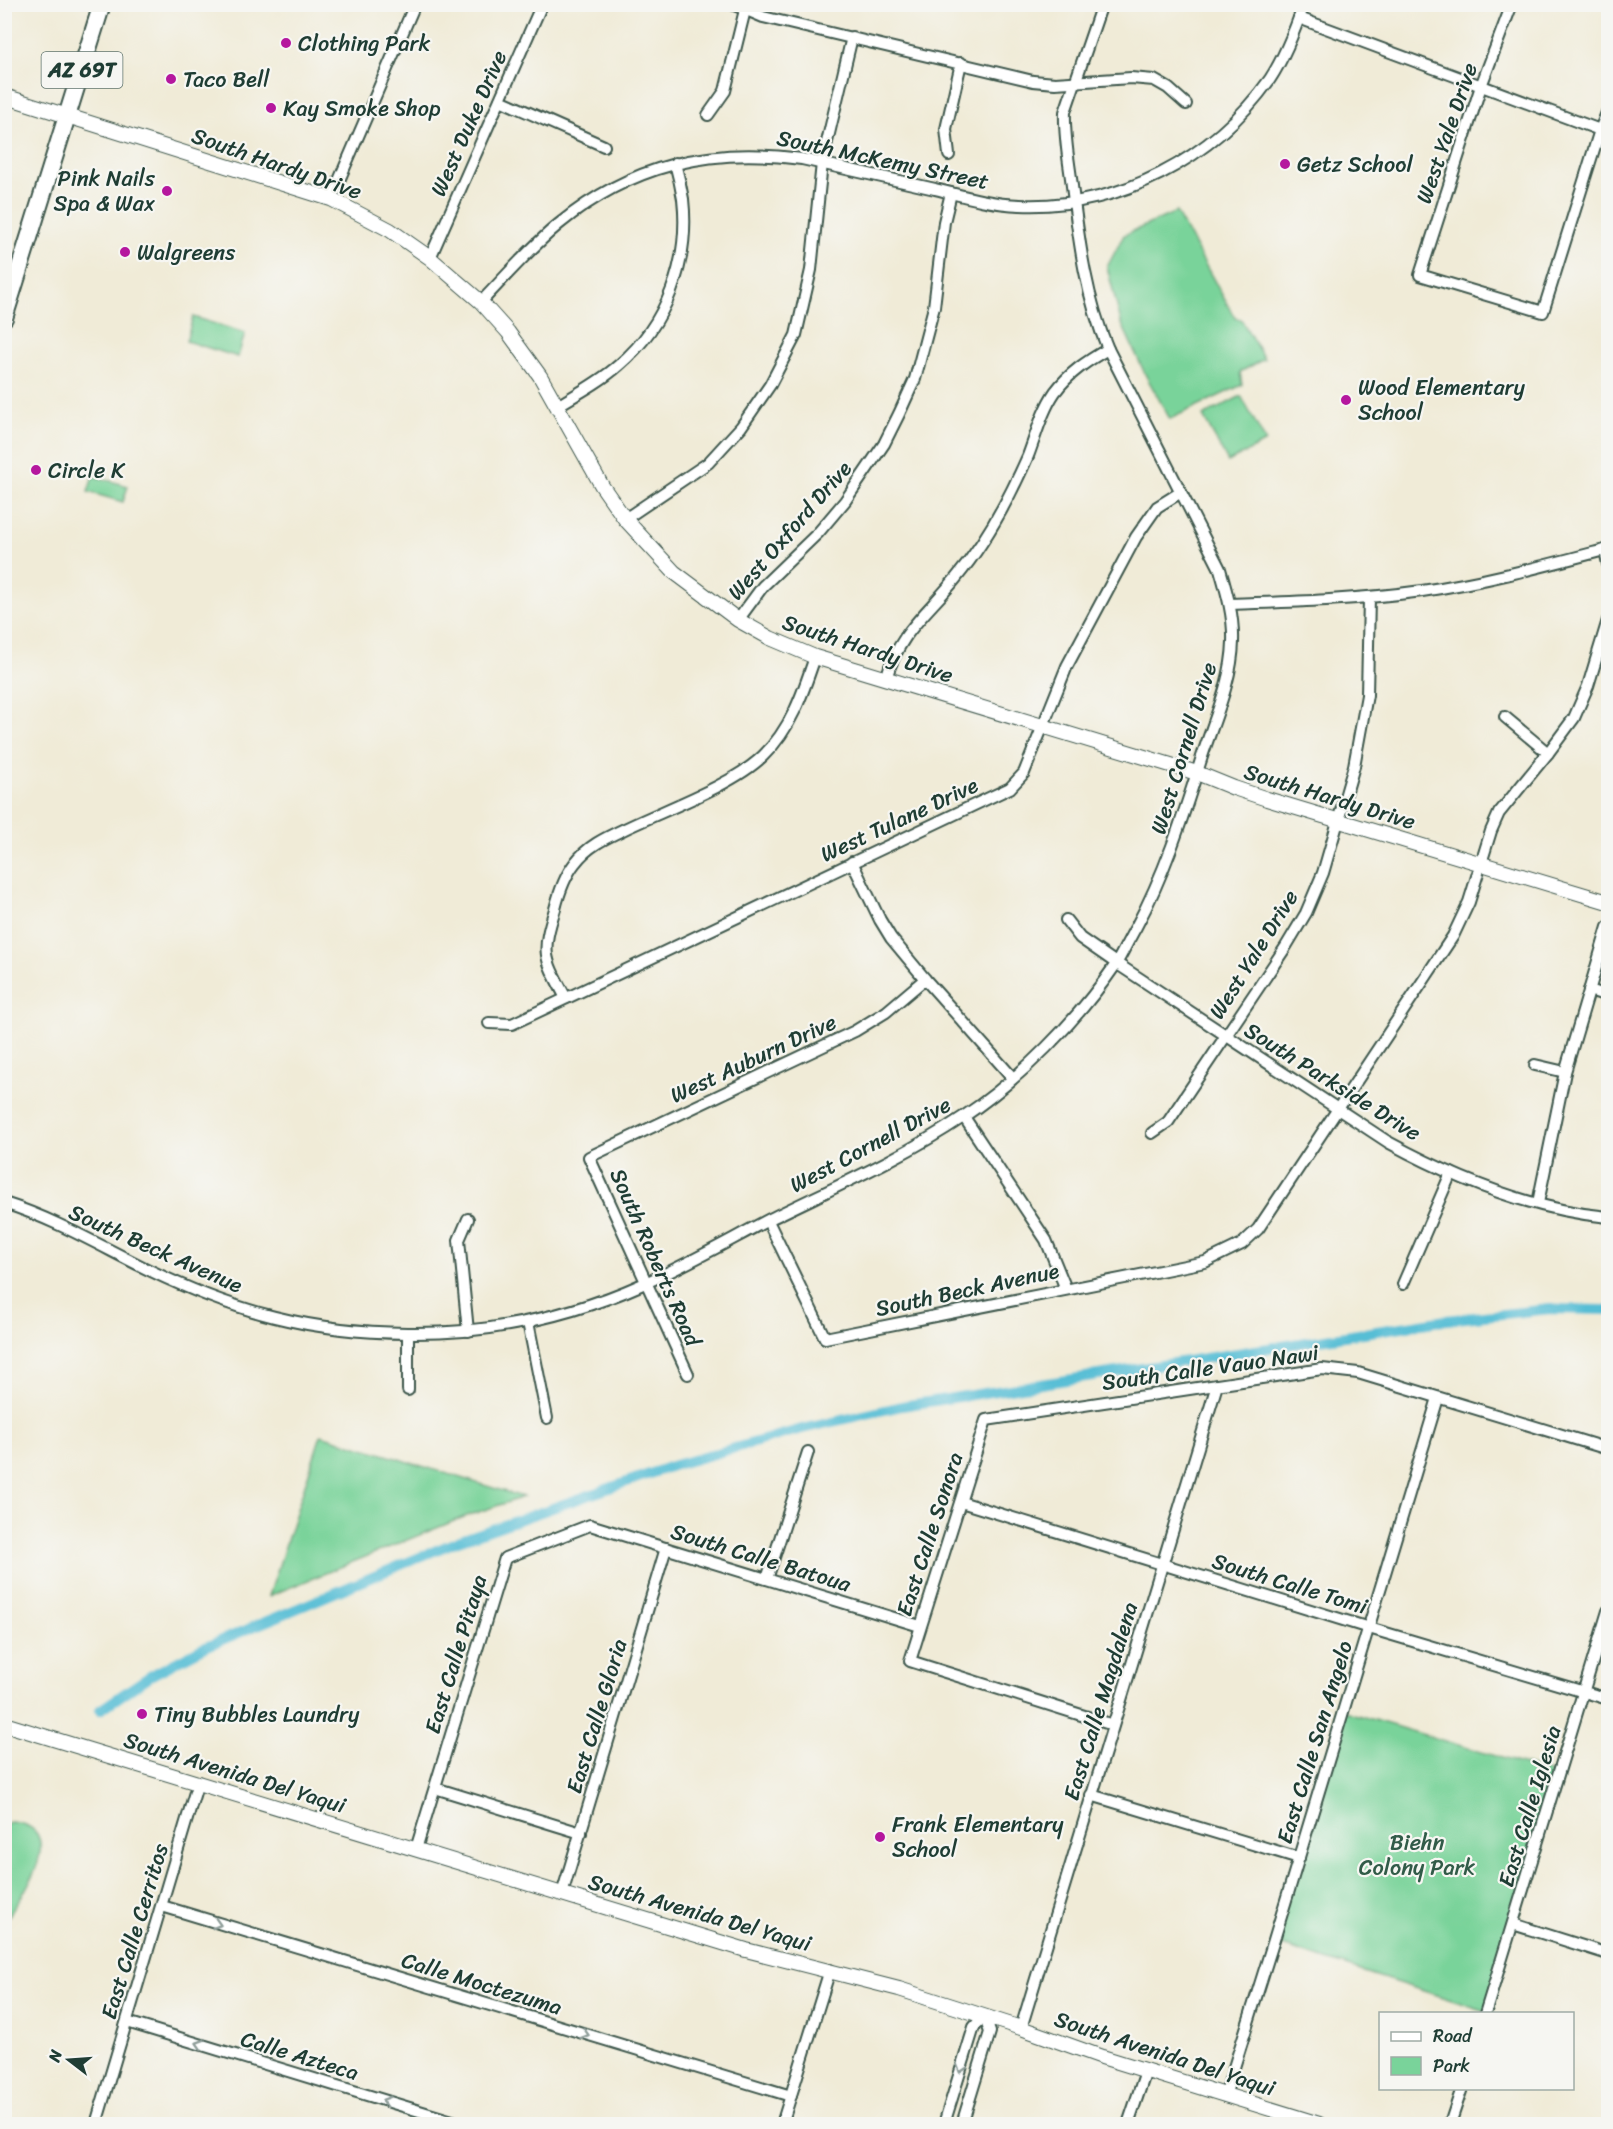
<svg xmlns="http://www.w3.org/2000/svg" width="1613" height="2129" font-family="Sriracha,sans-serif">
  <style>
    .green { fill: #79d39a; stroke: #4c8867; stroke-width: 1.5 }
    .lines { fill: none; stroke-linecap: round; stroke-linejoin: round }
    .canal { stroke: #57bed5; stroke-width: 10 }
    .minor-casing { stroke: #3e574c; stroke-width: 14 }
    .tertiary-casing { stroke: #3e574c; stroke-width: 16 }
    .primary-casing { stroke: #3e574c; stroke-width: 20 }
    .minor { stroke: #fff; stroke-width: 10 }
    .tertiary { stroke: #fff; stroke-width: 14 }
    .primary { stroke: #fff; stroke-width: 16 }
    .oneway { stroke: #8f9e9a }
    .poi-dot { fill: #b5179e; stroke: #f6f6f2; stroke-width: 2 }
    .labels { text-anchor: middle; stroke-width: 4.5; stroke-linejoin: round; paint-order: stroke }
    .shield { fill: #f6f6f2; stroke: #60746d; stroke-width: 1.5 }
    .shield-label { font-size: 21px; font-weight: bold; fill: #1f3d34 }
    .poi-label { font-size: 22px; fill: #1f3d34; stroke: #f6f6f2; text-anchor: start }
    .street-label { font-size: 22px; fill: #1f3d34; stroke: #f6f6f2 }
    .park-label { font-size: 22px; fill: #315b48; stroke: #f6f6f2 }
  </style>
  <rect width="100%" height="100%" fill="#f6f6f2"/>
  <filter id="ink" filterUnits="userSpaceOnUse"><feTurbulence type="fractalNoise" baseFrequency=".0167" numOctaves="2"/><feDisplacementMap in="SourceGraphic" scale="12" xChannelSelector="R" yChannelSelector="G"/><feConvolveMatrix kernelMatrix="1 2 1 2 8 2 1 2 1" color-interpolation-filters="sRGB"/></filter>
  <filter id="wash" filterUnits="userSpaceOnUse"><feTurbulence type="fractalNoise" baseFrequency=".008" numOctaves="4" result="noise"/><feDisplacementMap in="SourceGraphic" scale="24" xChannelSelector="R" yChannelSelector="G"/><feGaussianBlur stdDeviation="1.35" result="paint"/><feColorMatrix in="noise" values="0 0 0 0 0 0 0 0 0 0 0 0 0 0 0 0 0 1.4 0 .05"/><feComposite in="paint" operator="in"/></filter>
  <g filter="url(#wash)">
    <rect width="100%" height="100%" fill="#f0ebd7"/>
    <!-- green -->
    <g class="green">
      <path d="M1176 212 1235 318 1241 319 1264 359 1240 372 1242 385 1170 419 1146 376 1121 322 1107 267 1124 235Z"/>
      <path d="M193 317 245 333 238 357 186 341Z"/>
      <path d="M1241 396 1266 442 1228 462 1203 416Z"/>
      <path d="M93 476 128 486 123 502 88 492Z"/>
      <path d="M321 1435 523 1497 464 1517 269 1596Z"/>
      <path d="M1344 1711 1559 1775 1486 2011 1273 1943Z"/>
      <path d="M10 1822C72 1826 23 1896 5 1921V1824Z"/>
    </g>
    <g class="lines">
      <!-- canal -->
      <path class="canal" d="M100 1710 150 1676 203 1648 458 1541 675 1465 802 1429 902 1406 1446 1320 1550 1309 1608 1310"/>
    </g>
  </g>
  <g filter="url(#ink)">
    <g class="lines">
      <!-- minor casing -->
      <g class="minor-casing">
        <g id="minor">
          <path d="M732 4 763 17 1033 81 1055 83 1131 78 1154 80 1168 88 1186 104"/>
          <path d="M1512 4 1481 86 1420 275 1543 312 1600 130 1608 110"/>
          <path d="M1299 18 1608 133"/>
          <path d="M500 100 604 146"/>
          <path d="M708 115 725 91 745 10"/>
          <path d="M949 155 946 129 961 63"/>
          <path d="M331 199 415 4"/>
          <path d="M430 258 542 4"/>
          <path d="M481 302C506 276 531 247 559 224 631 165 710 146 802 159 846 169 891 179 935 189 963 196 991 204 1020 205 1119 209 1213 159 1270 79 1285 56 1295 30 1304 4"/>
          <path d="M557 406C579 393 601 381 619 365 667 324 690 261 683 199 681 187 678 174 675 163"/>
          <path d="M625 519 708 463 741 427 770 385 796 335 811 270 822 163 852 37"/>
          <path d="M1605 550 1608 564"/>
          <path d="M1230 604C1294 602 1358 600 1422 591 1485 582 1547 565 1608 549"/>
          <path d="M738 620 763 586 818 533 845 501 884 444 899 414 915 379 934 307 944 222 951 193"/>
          <path d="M886 679C899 632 927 614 956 578 986 542 1009 499 1028 456 1036 435 1042 411 1055 392 1069 373 1087 361 1108 349"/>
          <path d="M1505 717 1548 753"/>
          <path d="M852 862 880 920 891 938 925 979 1013 1078"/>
          <path d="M1066 920 1080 938 1116 963 1388 1142C1456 1179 1531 1210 1608 1217"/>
          <path d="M1589 990 1608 996"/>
          <path d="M566 998C544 957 541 954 555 909 559 893 564 877 575 863 589 844 610 836 631 826 669 808 733 785 763 756 791 729 803 693 815 657"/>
          <path d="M489 1023 512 1024 1010 788 1024 773 1067 666 1136 537 1157 507 1181 492"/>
          <path d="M1535 1065 1565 1072"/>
          <path d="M964 1117 1046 1240 1066 1289"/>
          <path d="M1152 1133 1168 1122 1285 948 1306 913 1323 873 1354 766 1367 695 1369 597"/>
          <path d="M4 1203C55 1219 102 1247 149 1270 236 1312 310 1332 407 1333 488 1334 569 1317 643 1284 687 1265 728 1241 770 1219 835 1187 902 1158 963 1117 1020 1079 1077 1021 1116 964 1123 952 1129 939 1136 927 1164 875 1182 820 1200 763 1212 724 1232 683 1233 642 1234 617 1227 593 1220 569L1108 349C1086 298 1079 241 1072 186 1069 161 1064 137 1065 112L1102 4"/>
          <path d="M1538 1203 1565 1072 1608 927"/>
          <path d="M768 1221 825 1338 1205 1262 1242 1244 1258 1229 1453 936 1469 902 1491 831 1499 813 1548 753 1574 718 1588 686 1608 620"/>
          <path d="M1403 1284 1451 1173"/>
          <path d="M528 1322 547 1418"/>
          <path d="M468 1331 459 1240 468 1219"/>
          <path d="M688 1374 589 1157 855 1031 886 1012 925 979"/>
          <path d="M408 1390V1333"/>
          <path d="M961 1502 1369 1628 1608 1699"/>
          <path d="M767 1579 808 1452"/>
          <path d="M1113 1725 910 1661 986 1420 1322 1369 1358 1373 1608 1449"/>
          <path d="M435 1788 581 1833"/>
          <path d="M1091 1795 1299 1858"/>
          <path d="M416 1849 505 1558 590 1525 920 1626"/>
          <path d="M562 1894 666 1548"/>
          <path d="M162 1906 791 2096"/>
          <path d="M1513 1924 1608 1954"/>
          <path d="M1485 2014 1608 1611"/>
          <path d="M127 2022 462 2124"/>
          <path d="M1021 2028 1217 1385"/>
          <path d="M1225 2096 1273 1943 1438 1398"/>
          <path d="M96 2124 198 1782"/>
          <path d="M782 2124 830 1970"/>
          <path d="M944 2124 974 2027 984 2016 990 2032 962 2124"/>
          <path d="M1128 2124 1146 2071"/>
          <path d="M1450 2124 1462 2088"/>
        </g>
      </g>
      <!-- tertiary casing -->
      <g class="tertiary-casing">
        <g id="tertiary">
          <path d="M4 96 331 199 390 230 430 258 481 302 508 332 540 376 602 486 625 519 674 572 738 620 770 638 815 657 1197 773 1234 788 1267 799 1608 902"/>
          <path d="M4 1724 746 1950 899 1989 1021 2028 1102 2057 1319 2124"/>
        </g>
      </g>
      <!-- primary casing -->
      <g class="primary-casing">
        <path id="primary" d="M4 318 102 4"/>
      </g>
      <!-- minor -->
      <use href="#minor" class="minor"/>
      <!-- tertiary -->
      <use href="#tertiary" class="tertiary"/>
      <!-- primary -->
      <use href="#primary" class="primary"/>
    </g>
    <!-- one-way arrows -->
    <defs><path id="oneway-chevron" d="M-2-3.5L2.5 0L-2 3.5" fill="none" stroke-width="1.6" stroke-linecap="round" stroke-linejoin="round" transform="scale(1.5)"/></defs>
    <g class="oneway">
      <use href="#oneway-chevron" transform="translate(217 1924) rotate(17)"/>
      <use href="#oneway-chevron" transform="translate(585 2034) rotate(17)"/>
      <use href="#oneway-chevron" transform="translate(200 2044) rotate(-163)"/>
      <use href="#oneway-chevron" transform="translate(961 2069) rotate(107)"/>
      <use href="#oneway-chevron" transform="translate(386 2101) rotate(-163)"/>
    </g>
  </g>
  <!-- markers -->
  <g class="poi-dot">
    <circle cx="286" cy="43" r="6"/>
    <circle cx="171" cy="79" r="6"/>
    <circle cx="271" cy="108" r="6"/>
    <circle cx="1285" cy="164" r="6"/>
    <circle cx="167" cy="191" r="6"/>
    <circle cx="125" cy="252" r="6"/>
    <circle cx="1346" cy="400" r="6"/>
    <circle cx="36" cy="470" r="6"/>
    <circle cx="142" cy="1714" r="6"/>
    <circle cx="880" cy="1837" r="6"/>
  </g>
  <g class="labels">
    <!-- shield labels -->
    <rect class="shield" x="41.5" y="52" width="81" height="36" rx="4.5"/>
    <g class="shield-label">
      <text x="82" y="77">AZ 69T</text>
    </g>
    <!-- poi labels -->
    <g class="poi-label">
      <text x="298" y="51">Clothing Park</text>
      <text x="183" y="87">Taco Bell</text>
      <text x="283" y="116">Kay Smoke Shop</text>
      <text x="1297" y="172">Getz School</text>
      <text x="155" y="186" text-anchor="end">Pink Nails<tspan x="155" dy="25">Spa &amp; Wax</tspan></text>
      <text x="137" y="260">Walgreens</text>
      <text x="1358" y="395">Wood Elementary<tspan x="1358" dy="25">School</tspan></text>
      <text x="48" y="478">Circle K</text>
      <text x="154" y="1722">Tiny Bubbles Laundry</text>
      <text x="892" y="1832">Frank Elementary<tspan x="892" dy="25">School</tspan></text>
    </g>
    <!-- street labels -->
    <g class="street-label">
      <text transform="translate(468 123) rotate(-66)" y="8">West Duke Drive</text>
      <text transform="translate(1446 133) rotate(-71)" y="8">West Yale Drive</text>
      <text transform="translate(883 159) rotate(12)" y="8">South McKemy Street</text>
      <text transform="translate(277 163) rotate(19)" y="8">South Hardy Drive</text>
      <text transform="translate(789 530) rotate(-49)" y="8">West Oxford Drive</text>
      <text transform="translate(868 648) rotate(18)" y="8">South Hardy Drive</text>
      <text transform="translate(1183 748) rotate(-73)" y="8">West Cornell Drive</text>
      <text transform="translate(1330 796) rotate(17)" y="8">South Hardy Drive</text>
      <text transform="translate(899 819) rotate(-25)" y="8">West Tulane Drive</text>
      <text transform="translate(1253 954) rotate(-58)" y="8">West Yale Drive</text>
      <text transform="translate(753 1058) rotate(-25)" y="8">West Auburn Drive</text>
      <text transform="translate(1333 1081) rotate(32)" y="8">South Parkside Drive</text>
      <text transform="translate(870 1144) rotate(-28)" y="8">West Cornell Drive</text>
      <text transform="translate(156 1248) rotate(24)" y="8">South Beck Avenue</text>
      <text transform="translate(656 1257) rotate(66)" y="8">South Roberts Road</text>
      <text transform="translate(967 1289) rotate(-12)" y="8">South Beck Avenue</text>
      <text transform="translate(1210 1367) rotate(-8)" y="8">South Calle Vauo Nawi</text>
      <text transform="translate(929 1534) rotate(-72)" y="8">East Calle Sonora</text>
      <text transform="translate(761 1557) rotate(17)" y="8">South Calle Batoua</text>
      <text transform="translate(1290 1583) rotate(17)" y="8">South Calle Tomi</text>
      <text transform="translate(455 1654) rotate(-73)" y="8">East Calle Pitaya</text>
      <text transform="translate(1100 1701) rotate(-73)" y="8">East Calle Magdalena</text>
      <text transform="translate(596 1716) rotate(-73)" y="8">East Calle Gloria</text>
      <text transform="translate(1314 1742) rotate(-73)" y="8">East Calle San Angelo</text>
      <text transform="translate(235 1772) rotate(17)" y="8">South Avenida Del Yaqui</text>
      <text transform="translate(1529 1806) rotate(-73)" y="8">East Calle Iglesia</text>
      <text transform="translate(700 1912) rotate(16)" y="8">South Avenida Del Yaqui</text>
      <text transform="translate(134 1931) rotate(-73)" y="8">East Calle Cerritos</text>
      <text transform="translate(482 1983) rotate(17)" y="8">Calle Moctezuma</text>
      <text transform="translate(1165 2053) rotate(18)" y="8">South Avenida Del Yaqui</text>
      <text transform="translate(300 2055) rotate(17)" y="8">Calle Azteca</text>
    </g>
    <!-- park labels -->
    <g class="park-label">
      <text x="1417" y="1850">Biehn<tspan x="1417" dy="25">Colony Park</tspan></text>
    </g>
  </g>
  <!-- margin -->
  <rect width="1613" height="2129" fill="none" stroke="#f6f6f2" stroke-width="24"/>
  <!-- legend -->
  <rect x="1379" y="2012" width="195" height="78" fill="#f6f6f2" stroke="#a0aca6" stroke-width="1.5"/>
  <rect x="1391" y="2032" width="30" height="9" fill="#ffffff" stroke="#a0aca6" stroke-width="1.5"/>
  <text x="1433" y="2042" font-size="18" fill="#1f3d34">Road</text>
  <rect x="1391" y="2057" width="30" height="18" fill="#79d39a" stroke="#a0aca6" stroke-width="1.5"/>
  <text x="1433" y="2072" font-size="18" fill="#1f3d34">Park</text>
  <!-- north arrow -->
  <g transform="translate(69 2060) rotate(287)" stroke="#f6f6f2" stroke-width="4.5" paint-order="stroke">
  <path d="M0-4.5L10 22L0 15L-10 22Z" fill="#1f3d34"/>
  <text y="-9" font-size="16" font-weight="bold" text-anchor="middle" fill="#1f3d34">N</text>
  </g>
</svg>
